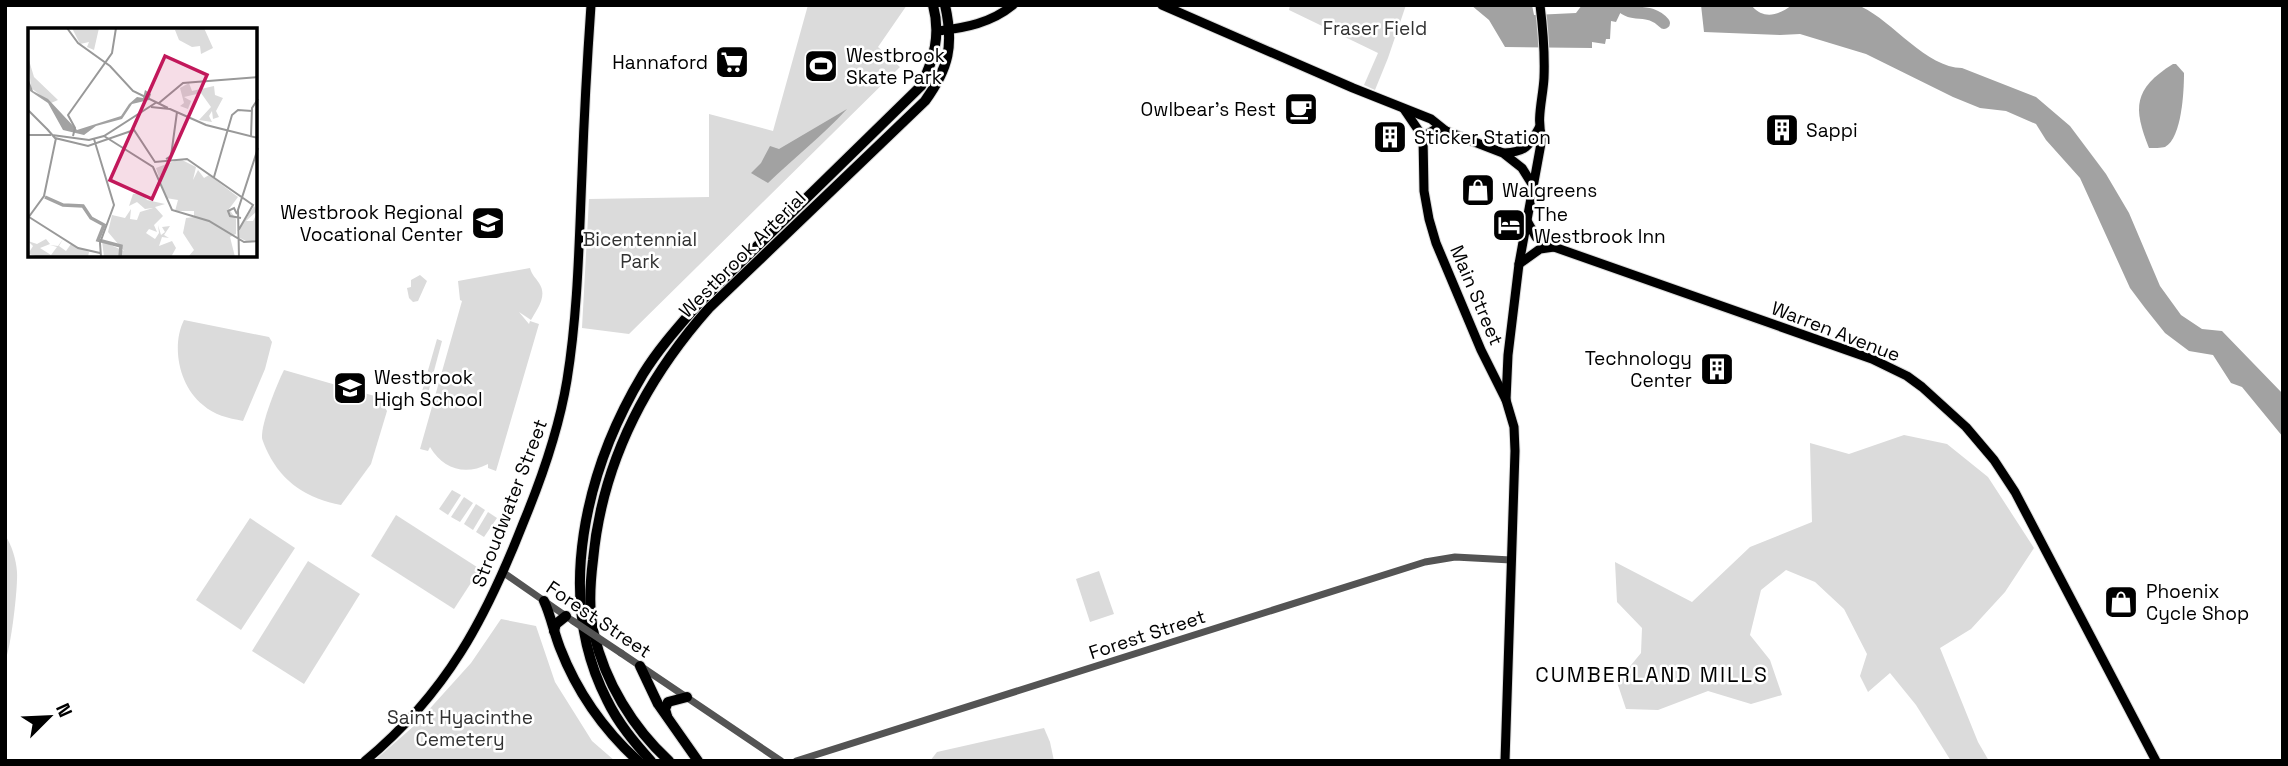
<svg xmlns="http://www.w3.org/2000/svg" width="2288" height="766" font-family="'Space Grotesk',sans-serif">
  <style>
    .green { fill: #dbdbdb }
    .water { fill: #a2a2a2 }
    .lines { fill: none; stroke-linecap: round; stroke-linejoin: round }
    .river { stroke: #a2a2a2; stroke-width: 12 }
    .major-casing { stroke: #dbdbdb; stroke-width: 11 }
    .highway-casing { stroke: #dbdbdb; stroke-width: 12 }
    .minor { stroke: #545454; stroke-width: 7 }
    .major { stroke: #000; stroke-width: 9 }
    .highway { stroke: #000; stroke-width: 10 }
    .minor-bridge { stroke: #545454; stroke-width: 7 }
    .labels { text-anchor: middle; stroke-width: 5; stroke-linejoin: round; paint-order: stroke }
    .park-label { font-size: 19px; fill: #323232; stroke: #fff }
    .poi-label { font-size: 19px; fill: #000; stroke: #fff; text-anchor: start }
    .street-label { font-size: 19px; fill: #000; stroke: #fff }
    .neighbourhood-label { font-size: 21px; letter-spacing: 2px; fill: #000; stroke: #fff }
    .inset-river { fill: none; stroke: #a2a2a2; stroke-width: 3.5 }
    .inset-road { fill: none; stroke: #999; stroke-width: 2 }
    .view { fill: #c2185b; fill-opacity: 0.15; stroke: #c2185b; stroke-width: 3.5 }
    .inset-edge { fill: none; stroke: #000; stroke-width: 3.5 }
  </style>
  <rect width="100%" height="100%" fill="#fff"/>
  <!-- green -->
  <g class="green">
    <path d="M808 5H907L878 47 900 67 629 334 582 328 589 199 709 197V114L773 131Z"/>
    <path d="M1290 5H1406L1388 58 1375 90 1364 85 1378 53 1289 10Z"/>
    <path d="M530 268C532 275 535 277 539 283 548 296 537 309 531 320L519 312 529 324 530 321 539 324 496 471 488 468V464C465 476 443 469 430 447L428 451 420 449 462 301 460 300 458 281Z"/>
    <path d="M420 275 427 281 418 301 413 302 409 298 407 288 411 287V280Z"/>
    <path d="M184 320 269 337 272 342 265 369 243 421C228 418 214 415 203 405 179 386 171 346 184 320Z"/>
    <path d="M437 339 442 341 427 397 421 395Z"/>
    <path d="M284 370 378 397 387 411 371 464 341 505C308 499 283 483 268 453 266 449 263 442 262 438 261 423 277 384 284 370Z"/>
    <path d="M1904 435 1947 444 1988 477 2034 548 2005 592 1971 629 1940 648 1978 742 1989 761H1951L1916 705 1890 673 1868 692 1860 676 1867 654 1844 609 1815 582 1786 570 1761 590 1750 635 1770 660 1782 695 1751 704 1708 691 1658 710 1626 709 1617 682 1641 653 1642 628 1617 602 1615 562 1692 602 1750 547 1812 522 1810 443 1849 454Z"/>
    <path d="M452 490 461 495 448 515 439 509Z"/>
    <path d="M464 497 473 503 460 522 451 517Z"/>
    <path d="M476 504 485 510 473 530 464 524Z"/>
    <path d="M488 512 497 518 484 537 476 532Z"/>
    <path d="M396 515 480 569 454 609 371 556Z"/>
    <path d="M250 518 295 548 241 630 196 600Z"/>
    <path d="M5 535C12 546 16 559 17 572 18 587 11 648 5 661Z"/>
    <path d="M308 561 360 594 304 684 252 651Z"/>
    <path d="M1099 571 1114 614 1090 622 1076 579Z"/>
    <path d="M501 619 536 626 555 682 592 741 615 761H374L415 725 471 663Z"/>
    <path d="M1044 728 1050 742 1054 761H930L937 752Z"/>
  </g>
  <!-- water -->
  <g class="water">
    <path d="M1471 5H1532L1534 15 1576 13 1582 5H1624L1616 22 1611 21 1610 39H1606L1605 44 1592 42V48L1505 47 1489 20Z"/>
    <path d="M1701 5 1752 6C1764 20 1779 15 1792 5 1806 5 1852 2 1862 7 1892 21 1927 68 1962 68L2036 97 2070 126 2106 174 2129 213 2160 286 2181 315 2202 329 2222 331 2283 394V437L2242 387 2231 383 2213 355 2189 351 2165 333 2145 308 2130 288 2080 178 2046 140 2036 124 2006 111 1980 108 1953 97 1866 54 1800 34 1780 35 1704 32Z"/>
    <path d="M2173 64H2176L2184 73C2184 90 2182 138 2165 147 2162 148 2153 148 2149 148 2133 108 2133 89 2173 64Z"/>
    <path d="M847 109C822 136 794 158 768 183L751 173 761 163 770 146 779 149Z"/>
  </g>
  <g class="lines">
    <!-- river -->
    <path class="river" d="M1620 5C1633 19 1648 6 1664 23"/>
    <!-- major casing -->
    <g class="major-casing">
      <g id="major">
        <path d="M1162 5 1353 88 1431 119 1446 131"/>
        <path d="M938 31C965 28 991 23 1013 5"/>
        <path d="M1404 109 1423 137 1424 191 1429 219 1436 243 1481 350 1506 400 1514 427 1515 451 1505 761"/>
        <path d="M1423 137 1434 130 1446 131 1503 153 1522 168 1532 184"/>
        <path d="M1504 153C1526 152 1529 146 1539 128"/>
        <path d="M1526 219 1536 237 1554 247 1872 359 1907 376 1922 387 1966 427 1994 460 2015 492 2156 761"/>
        <path d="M1519 264 1540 249 1554 247"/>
        <path d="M1506 400 1508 355 1519 264 1542 138C1536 119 1543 98 1544 78 1545 53 1543 29 1540 5"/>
        <path d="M365 761C447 693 486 618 524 521 543 475 559 429 567 380 578 312 579 243 582 174 584 118 587 62 591 5"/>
      </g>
    </g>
    <!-- highway casing -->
    <g class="highway-casing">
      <g id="highway">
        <path d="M544 601C551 616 554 633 560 648 577 692 604 730 638 761"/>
        <path d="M554 631 556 624 566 616"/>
        <path d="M640 666 658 704 698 761"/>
        <path d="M667 716 665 709 668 702 687 697"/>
        <path d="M651 761C634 742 618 723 607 700 554 597 586 469 643 374 659 348 679 326 699 303L921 86C934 59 941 35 933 5"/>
        <path d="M669 761C633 728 605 682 594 634 588 611 590 584 593 560 602 463 646 379 709 308L925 101C949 68 954 45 945 5"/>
      </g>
    </g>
    <!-- minor -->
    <g class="minor">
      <path d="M504 573 573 621"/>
      <path d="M621 653 781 761"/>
      <path d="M796 761 1425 562 1455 557 1511 560"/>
    </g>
    <!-- major -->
    <use href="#major" class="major"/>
    <!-- highway -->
    <use href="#highway" class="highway"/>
    <!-- minor-bridge -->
    <path class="minor-bridge" d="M573 621 621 653"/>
  </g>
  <!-- icons -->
  <defs>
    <g id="supermarket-square" transform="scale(1.75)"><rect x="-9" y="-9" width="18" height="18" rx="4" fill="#000" stroke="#fff"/><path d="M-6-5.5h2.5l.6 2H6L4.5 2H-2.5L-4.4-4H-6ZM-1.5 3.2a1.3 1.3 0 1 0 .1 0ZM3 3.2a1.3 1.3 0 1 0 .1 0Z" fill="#fff"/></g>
    <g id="stadium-square" transform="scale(1.75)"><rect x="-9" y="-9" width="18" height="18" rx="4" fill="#000" stroke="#fff"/><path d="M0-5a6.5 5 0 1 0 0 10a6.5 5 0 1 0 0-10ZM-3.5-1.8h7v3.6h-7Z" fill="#fff"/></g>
    <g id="cafe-square" transform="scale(1.75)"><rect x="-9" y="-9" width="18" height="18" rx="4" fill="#000" stroke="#fff"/><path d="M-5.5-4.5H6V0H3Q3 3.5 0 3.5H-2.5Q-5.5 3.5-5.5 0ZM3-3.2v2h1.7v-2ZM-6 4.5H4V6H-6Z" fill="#fff"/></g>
    <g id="building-square" transform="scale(1.75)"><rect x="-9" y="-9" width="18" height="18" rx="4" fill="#000" stroke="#fff"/><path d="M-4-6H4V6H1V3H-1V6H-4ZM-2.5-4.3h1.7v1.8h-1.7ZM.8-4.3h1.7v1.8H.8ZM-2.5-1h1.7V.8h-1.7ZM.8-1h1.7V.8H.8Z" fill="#fff"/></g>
    <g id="shop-square" transform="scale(1.75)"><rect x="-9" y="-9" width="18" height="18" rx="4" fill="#000" stroke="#fff"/><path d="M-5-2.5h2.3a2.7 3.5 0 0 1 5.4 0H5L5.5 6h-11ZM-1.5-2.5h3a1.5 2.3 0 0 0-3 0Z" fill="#fff"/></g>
    <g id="school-square" transform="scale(1.75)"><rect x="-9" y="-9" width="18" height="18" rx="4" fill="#000" stroke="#fff"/><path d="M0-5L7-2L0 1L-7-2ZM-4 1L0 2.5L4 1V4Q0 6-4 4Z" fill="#fff"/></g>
    <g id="hotel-square" transform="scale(1.75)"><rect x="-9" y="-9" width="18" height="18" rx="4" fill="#000" stroke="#fff"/><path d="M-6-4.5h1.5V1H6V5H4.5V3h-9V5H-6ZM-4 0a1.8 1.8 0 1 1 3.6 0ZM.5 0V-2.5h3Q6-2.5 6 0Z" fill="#fff"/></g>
  </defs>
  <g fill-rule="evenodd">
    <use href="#supermarket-square" x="732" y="62"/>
    <use href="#stadium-square" x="821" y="66"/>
    <use href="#cafe-square" x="1301" y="109"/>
    <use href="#building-square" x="1782" y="130"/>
    <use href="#building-square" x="1390" y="137"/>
    <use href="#shop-square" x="1478" y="190"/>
    <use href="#school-square" x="488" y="223"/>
    <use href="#hotel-square" x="1509" y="225"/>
    <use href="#building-square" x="1717" y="369"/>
    <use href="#school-square" x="350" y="388"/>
    <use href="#shop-square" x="2121" y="602"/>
  </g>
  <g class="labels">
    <!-- park labels -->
    <g class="park-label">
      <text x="1375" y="35">Fraser Field</text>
      <text x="640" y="246">Bicentennial<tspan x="640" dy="22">Park</tspan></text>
      <text x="460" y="724">Saint Hyacinthe<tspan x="460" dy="22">Cemetery</tspan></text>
    </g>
    <!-- poi labels -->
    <g class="poi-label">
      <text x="846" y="62">Westbrook<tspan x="846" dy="22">Skate Park</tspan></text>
      <text x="708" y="69" text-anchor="end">Hannaford</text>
      <text x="1276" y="116" text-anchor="end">Owlbear's Rest</text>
      <text x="1806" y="137">Sappi</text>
      <text x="1414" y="144">Sticker Station</text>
      <text x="1502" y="197">Walgreens</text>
      <text x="463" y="219" text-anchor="end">Westbrook Regional<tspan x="463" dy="22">Vocational Center</tspan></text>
      <text x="1534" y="221">The<tspan x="1534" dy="22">Westbrook Inn</tspan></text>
      <text x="1692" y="365" text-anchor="end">Technology<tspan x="1692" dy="22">Center</tspan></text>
      <text x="374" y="384">Westbrook<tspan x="374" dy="22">High School</tspan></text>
      <text x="2146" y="598">Phoenix<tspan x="2146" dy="22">Cycle Shop</tspan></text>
    </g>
    <!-- street labels -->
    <g class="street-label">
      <text transform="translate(742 254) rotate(-45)" y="7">Westbrook Arterial</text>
      <text transform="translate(1477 295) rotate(67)" y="7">Main Street</text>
      <text transform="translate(1836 331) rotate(21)" y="7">Warren Avenue</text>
      <text transform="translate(509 503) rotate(-69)" y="7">Stroudwater Street</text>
      <text transform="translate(599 619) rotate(34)" y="7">Forest Street</text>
      <text transform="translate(1147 634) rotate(-18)" y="7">Forest Street</text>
    </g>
    <!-- neighbourhood labels -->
    <g class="neighbourhood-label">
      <text x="1652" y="682">CUMBERLAND MILLS</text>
    </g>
  </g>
  <!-- overview -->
  <g transform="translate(28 28)">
    <rect width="229" height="229" fill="#fff"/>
    <path d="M44 0H71L66 22 59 19 61 14 52 16ZM176 0 185 20 173 26 172 18 164 19 151 12 147 2ZM0 29 6 49 30 72 23 75 3 60ZM161 55 164 63 186 58 187 67 195 70 188 83 191 89 185 91 184 83 181 88 184 94 171 92 183 79 173 65 156 69 163 73 160 81 152 78 156 75 152 60ZM152 131 168 139 165 152 170 142 176 150 181 147 210 169 201 181 208 191V206L202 209 207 229H160L166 222 155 205 158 190 166 189V183H147L150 172 138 170 128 140ZM114 165 119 172 137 176 127 179 135 188 126 197 129 204 121 201 118 205 127 211 131 205 130 197 133 207 137 204 134 199 142 198 136 207 141 210 134 209 131 218 144 213 148 220 143 229H76L74 213 96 223 80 204 84 187 97 190 103 181 102 191 109 192 112 184 125 180 117 181 109 174 101 178 105 166ZM226 178 229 183 218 193H225L229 185V212L220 214 212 210V200ZM18 211 22 216 12 220 23 227 29 219 22 217 30 218 35 211 31 218 38 223 43 216 61 224 60 229H12L0 226 5 218 0 213 9 216Z" fill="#dbdbdb"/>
    <path d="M0 50 5 63 20 71 49 102 93 88 101 76 109 69 115 70 117 62 123 66 121 72 104 76 94 91 68 98 56 107 35 102 20 75 2 63Z" fill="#a2a2a2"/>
    <path class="inset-river" d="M17 169 35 177 55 178 63 190 76 197 70 212 93 218 92 229"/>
    <path class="inset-road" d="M39 0 50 15 82 38 105 63 140 80M131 75 155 55 230 49M123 79 142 81 178 97 230 110M0 82 21 103M19 101 27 110 60 118 106 102 127 134 159 131 225 177 210 203M0 107H23M24 107 61 112 76 108 129 74M45 108 47 100 40 87 84 25 88 0M76 108 125 139 144 182 181 193 216 214 230 213M223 108 224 80 230 71M66 111 86 177 72 215 73 229M138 131 143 128 149 84M186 149 204 87 210 82 224 83M209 186 206 180 200 183 202 188 213 190M1 189 50 220 72 225M0 190 16 168 28 110M211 229 210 182 230 120"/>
    <path class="view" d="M137 28 179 47 124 171 82 152Z"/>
    <rect width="229" height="229" class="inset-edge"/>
  </g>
  <!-- border -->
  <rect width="2288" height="766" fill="none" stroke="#000000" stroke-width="14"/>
  <!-- north arrow -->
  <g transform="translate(49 717) rotate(66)" stroke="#ffffff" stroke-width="5" paint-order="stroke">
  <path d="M0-5L12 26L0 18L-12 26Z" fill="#000000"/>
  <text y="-10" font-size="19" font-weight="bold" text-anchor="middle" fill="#000000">N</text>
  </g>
</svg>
